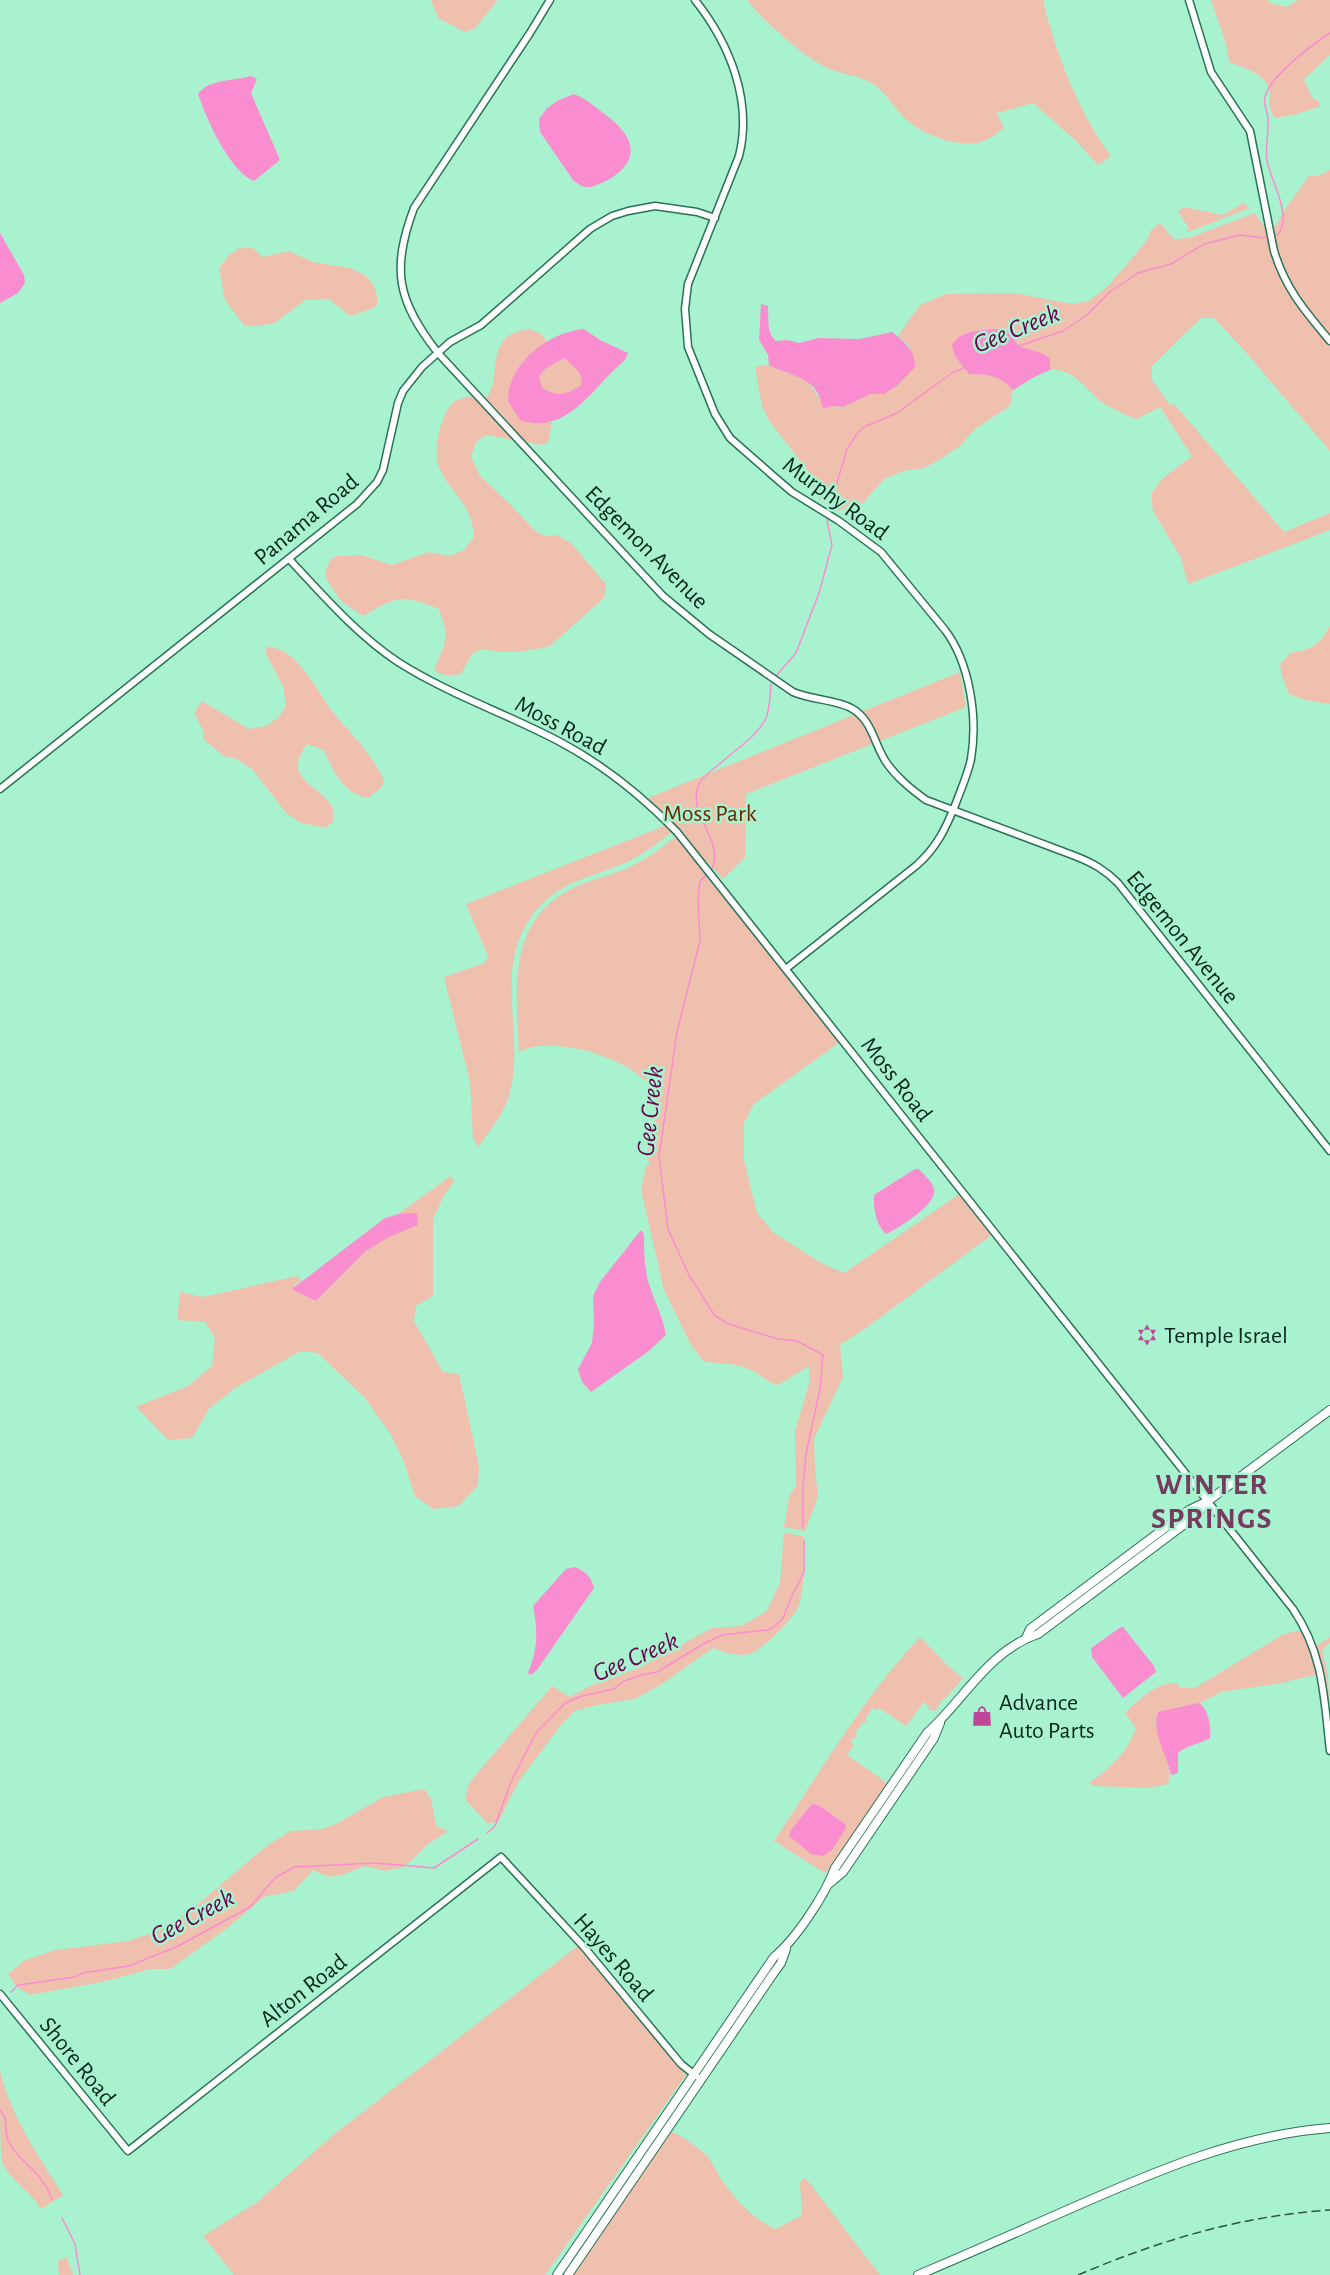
<svg xmlns="http://www.w3.org/2000/svg" width="1330" height="2275" font-family="'Alegreya Sans',sans-serif">
  <style>
    .green { fill: #efc0ad }
    .water { fill: #fa8dd0; fill-rule: evenodd }
    .lines { fill: none; stroke-linecap: round; stroke-linejoin: round }
    .stream { stroke: #fa8dd0; stroke-width: 1.5 }
    .tertiary-casing { stroke: #297255; stroke-width: 9 }
    .primary-casing { stroke: #297255; stroke-width: 10 }
    .tertiary { stroke: #fff; stroke-width: 6 }
    .primary { stroke: #fff; stroke-width: 8 }
    .rail { stroke: #2d5544; stroke-width: 1.5; stroke-dasharray: 9 4.5; stroke-linecap: butt }
    .labels { text-anchor: middle; stroke-width: 5; stroke-linejoin: round; paint-order: stroke }
    .street-label { font-size: 24px; fill: #09281c; stroke: #a9f2d0 }
    .park-label { font-size: 24px; fill: #6d2700; stroke: #a9f2d0 }
    .poi-label { font-size: 24px; fill: #09281c; stroke: #a9f2d0; text-anchor: start }
    .water-label { font-size: 26px; font-style: italic; fill: #68034d; stroke: #a9f2d0 }
    .district-label { font-size: 30px; font-weight: bold; letter-spacing: 1.5px; fill: #773a61; stroke: #a9f2d0 }
  </style>
  <rect width="100%" height="100%" fill="#a9f2d0"/>
  <!-- green -->
  <g class="green">
    <path d="M431 0H498L474 29 465 32 438 18Z"/>
    <path d="M747 0H1043C1055 52 1079 113 1111 156L1098 165 1074 139 1033 103 997 113 1004 128C997 133 988 140 981 142 960 148 928 136 912 124 895 112 888 92 870 82 857 75 840 74 827 68 801 55 765 22 747 0Z"/>
    <path d="M1211 0H1267L1270 3 1286 7 1298 0H1330V55L1304 79 1312 98 1319 101V107L1293 115 1275 118C1266 105 1271 102 1269 89 1266 74 1242 67 1229 62L1226 44Z"/>
    <path d="M1330 170V337L1292 290 1282 268 1273 228C1280 222 1281 215 1286 208 1294 196 1302 187 1309 175L1318 176Z"/>
    <path d="M1243 203 1250 208 1188 232H1186L1189 228 1178 212 1184 207 1223 215Z"/>
    <path d="M1255 213 1268 232 1277 270 1288 293 1330 346V451L1243 349 1214 318H1201L1152 366V380L1169 404 1175 405 1284 532 1330 513V530C1283 548 1236 566 1188 584L1181 558 1153 511 1151 494 1162 479 1192 456 1160 407 1137 419C1126 415 1112 409 1102 402 1085 390 1074 367 1050 370L1049 358 1019 346 1014 338 996 329 967 332 969 374C987 374 1001 376 1013 390L1010 406 975 429 960 446 939 460 924 468 903 471 884 479 862 504 837 511 819 499 810 486 808 471 770 422 762 407 755 367 769 365 779 370 807 380 820 400 832 406 843 407 871 394H884L898 385 906 377 912 351 906 342 898 336 920 305 946 294 1015 293 1072 304 1089 301 1105 289 1129 262 1147 240 1151 230 1160 223 1174 239 1189 238Z"/>
    <path d="M240 248H253L263 257 289 251 313 262 350 268 365 275 374 286 377 296V304L374 308 350 316 329 299 305 300 275 323 261 326 244 325 225 300 219 268 229 255Z"/>
    <path d="M529 329 540 333 547 341 525 360 550 423 552 422 548 443 538 445 524 441 485 399C505 380 480 335 529 329Z"/>
    <path d="M564 358C573 366 584 372 581 386 564 396 558 399 542 387L539 377 545 369Z"/>
    <path d="M469 396 479 401 517 441 487 435 476 442 471 457 480 476 510 504 534 530 545 536 557 535 571 543 606 584 604 598 550 646C538 650 516 652 502 652 493 652 483 646 474 653 468 658 465 668 461 674 451 676 442 676 434 670L444 646 446 632 439 609C403 594 396 596 363 616L341 601 327 580 325 572 330 560 337 556 361 555 392 565 429 552 450 556 464 550 474 537C471 499 451 496 439 467 432 451 441 412 455 401 458 399 465 398 469 396Z"/>
    <path d="M1330 626V704L1305 700 1289 694 1282 676 1280 665 1290 653C1313 649 1318 646 1330 626Z"/>
    <path d="M267 646C301 650 317 694 337 717 355 738 373 755 384 781L381 788 368 798C345 795 332 770 324 750L307 744C280 781 321 784 332 807 334 811 333 818 333 822L325 828 302 823 287 814 252 769 237 759 224 756 203 739 204 732 194 713 202 701 249 729 266 726 279 717 286 706 283 686 265 652Z"/>
    <path d="M960 672 966 707 746 794 745 858 723 879 648 798Z"/>
    <path d="M667 825 673 831C658 843 644 854 627 862 596 876 563 880 539 907 489 963 526 1029 510 1092 505 1113 490 1130 478 1147L473 1138 470 1082 444 977 485 963 488 956 466 904Z"/>
    <path d="M677 836 840 1042 754 1104 744 1123V1160L757 1213 774 1233 823 1264 844 1273 961 1193 993 1234 866 1328 840 1345 843 1377 814 1439 815 1468 818 1497 805 1531 784 1527 789 1497 796 1485 795 1431 809 1384V1366L778 1385C768 1382 762 1376 753 1371 739 1363 719 1363 704 1362L691 1345 664 1290 641 1190 646 1165H650C649 1162 648 1160 647 1157 646 1136 664 1109 652 1089 633 1058 550 1033 519 1052 516 987 506 916 580 885 597 878 615 874 632 866 648 858 662 847 677 836Z"/>
    <path d="M451 1176 454 1182 445 1193 433 1219V1296L416 1306 414 1321 443 1372 459 1374 479 1466 478 1485 459 1506 433 1509 415 1496 404 1462 390 1433 364 1397 318 1353 301 1351 235 1388 209 1409 192 1438 168 1440 136 1407 188 1386 212 1366 215 1338 205 1322 177 1320 180 1292 203 1297 297 1276 302 1281 294 1285 316 1301 366 1251 389 1237 418 1225 416 1214H398Z"/>
    <path d="M784 1533 803 1536C804 1558 805 1580 800 1602 798 1615 762 1651 749 1654 736 1657 726 1652 713 1648L662 1684 635 1699 597 1705 574 1711 560 1726 519 1781 498 1822 487 1823 465 1799 469 1783 552 1686 570 1697 588 1687 641 1667 712 1628 742 1626 767 1611 780 1583Z"/>
    <path d="M1296 1631H1302L1307 1638 1318 1674 1282 1683 1221 1692 1200 1703 1156 1720C1157 1742 1174 1762 1168 1784L1149 1788 1093 1786 1089 1783C1110 1769 1128 1752 1136 1728L1125 1713C1139 1700 1156 1682 1176 1683L1181 1688H1195L1282 1635Z"/>
    <path d="M920 1637 949 1667 963 1678 946 1698 942 1699 936 1711 928 1709 929 1706 924 1702 906 1726 879 1708 876 1710 872 1708 865 1719 868 1723 863 1722 855 1733 858 1737H854L851 1742 854 1744 847 1755 883 1780 886 1785 826 1873 823 1872 774 1841C820 1772 863 1698 920 1637Z"/>
    <path d="M1330 1637V1643L1322 1650 1328 1675 1330 1727 1325 1678 1316 1646Z"/>
    <path d="M424 1789 431 1799 436 1826 448 1831 428 1844 404 1867 385 1871 365 1866 342 1875 329 1877 313 1870 294 1891 264 1897 226 1929 170 1969H151L102 1982 30 1995 17 1987 8 1974 25 1960 56 1950 128 1941 160 1930 196 1906 264 1848 290 1831 322 1829 336 1824 383 1797Z"/>
    <path d="M579 1945 686 2075 545 2275H234L203 2236 256 2203 332 2136Z"/>
    <path d="M0 2071C11 2117 38 2155 63 2195L41 2209C30 2191 12 2181 2 2163 0 2154 0 2086 0 2071Z"/>
    <path d="M670 2131C683 2137 694 2144 705 2154 713 2162 717 2173 723 2182 737 2201 755 2221 776 2229L802 2215 800 2183 805 2177 880 2275H572Z"/>
    <path d="M67 2257 73 2275H59L58 2261Z"/>
  </g>
  <!-- water -->
  <g class="water">
    <path d="M251 76 257 79 251 93 280 160 254 181C230 172 206 118 198 94 208 79 235 81 251 76Z"/>
    <path d="M574 94C587 99 595 107 606 115 634 136 643 160 608 180 601 183 593 188 586 187 580 186 577 183 573 180L540 132 539 119 547 108 559 100Z"/>
    <path d="M0 233 24 275 25 283 18 293 0 303Z"/>
    <path d="M761 304 768 306C769 318 766 333 776 341L787 340 799 343 819 338 860 339 892 332C905 342 915 350 915 367L898 385 884 394H871L843 407 832 406 823 409C817 375 793 378 769 365L768 355 759 340Z"/>
    <path d="M584 329 600 340 628 353 625 360C593 386 569 436 520 420L508 401C508 363 549 332 584 329ZM564 358C573 366 584 373 581 385 566 395 557 398 542 387L539 377 545 369Z"/>
    <path d="M996 329 1007 330 1019 346 1041 353 1050 358V370L1034 377 1013 390C1001 376 987 374 969 374L955 356 952 345C962 329 979 331 996 329Z"/>
    <path d="M915 1169H919C924 1175 932 1181 934 1189 938 1204 899 1228 886 1234 876 1225 873 1208 874 1195Z"/>
    <path d="M414 1213 417 1214 418 1225 389 1237 366 1251 316 1301 292 1289 385 1218 398 1214Z"/>
    <path d="M641 1230 644 1234C644 1250 644 1265 648 1281 653 1299 663 1316 666 1335L649 1351 591 1392 582 1382 578 1369 592 1343 594 1323 593 1296 600 1282Z"/>
    <path d="M575 1567C586 1572 591 1576 594 1588L537 1670 531 1675 528 1673C538 1649 538 1631 533 1606L566 1569Z"/>
    <path d="M1121 1627H1123L1154 1666 1156 1672 1123 1698 1092 1657 1091 1648Z"/>
    <path d="M1199 1703C1208 1709 1212 1727 1210 1738 1200 1744 1187 1745 1178 1753V1773L1171 1775C1167 1754 1151 1733 1158 1712Z"/>
    <path d="M812 1804 820 1806 845 1824 846 1828 832 1850 823 1856 811 1854 789 1836 791 1830Z"/>
  </g>
  <g class="lines">
    <!-- stream -->
    <g class="stream">
      <path d="M1277 235C1294 218 1271 181 1267 161 1265 148 1269 133 1268 119 1268 112 1263 104 1265 97 1269 77 1313 44 1330 33"/>
      <path d="M1019 346 1063 331 1087 315 1110 292 1138 273 1171 264 1204 244 1240 235 1265 238"/>
      <path d="M829 510 847 449 859 431 866 426 897 413 952 373 964 368"/>
      <path d="M776 676 796 653 819 593 832 545 827 520"/>
      <path d="M711 871C727 841 685 814 699 784 703 775 712 771 718 765 732 753 757 736 765 720 770 711 770 695 771 684"/>
      <path d="M707 874 700 881 698 898 700 941 677 1032 659 1157 668 1229 689 1275 715 1316 729 1324 778 1339 797 1341 823 1355 820 1389 806 1454 803 1485V1527"/>
      <path d="M487 1833 495 1826 511 1782 536 1733 565 1703 582 1696 614 1689 624 1681 641 1675 657 1672 705 1643 722 1635 767 1630 774 1627 783 1618 793 1593 804 1573V1540"/>
      <path d="M11 1992 18 1985 75 1977 82 1973 129 1966 178 1946 250 1907 275 1878 294 1867 376 1863 434 1868 478 1839"/>
      <path d="M0 2110C10 2122 3 2128 8 2140 20 2165 42 2169 52 2200"/>
      <path d="M62 2218 75 2244 80 2275"/>
    </g>
    <!-- tertiary casing -->
    <g class="tertiary-casing">
      <g id="tertiary">
        <path d="M550 0 530 33 414 208C391 269 397 301 438 353L663 596 709 634 793 692C812 700 837 700 851 708 872 719 874 744 886 762 897 778 911 789 926 800L1075 856C1093 863 1105 870 1118 883L1330 1151"/>
        <path d="M695 0C729 43 753 100 739 156L688 284 685 309 688 347 715 414 730 438 771 474 792 492 839 521 881 552 945 630C970 663 978 718 971 759 968 774 961 789 956 803 946 828 937 847 917 865L787 968"/>
        <path d="M1189 0 1211 72 1250 131 1274 251C1286 290 1305 311 1330 341"/>
        <path d="M289 559C323 595 356 634 398 662 450 695 508 714 562 743 605 766 643 797 677 832L1293 1609C1324 1655 1324 1698 1330 1751"/>
        <path d="M0 789 357 504 377 482 383 470 398 403 403 391 422 367 450 342 481 325 590 229 612 216 628 211 655 206 697 212 715 218"/>
        <path d="M0 1994 128 2151 501 1857 584 1947 681 2064 696 2076"/>
      </g>
    </g>
    <!-- primary casing -->
    <g class="primary-casing">
      <g id="primary">
        <path d="M1026 1638 1030 1629 1189 1510 1208 1501 1330 1410"/>
        <path d="M830 1883 843 1872 934 1738 940 1723"/>
        <path d="M557 2275 774 1957C796 1939 825 1895 835 1868L927 1733C963 1701 989 1650 1038 1634L1194 1517 1208 1501"/>
        <path d="M568 2275 773 1974 781 1963 786 1949"/>
        <path d="M918 2275C970 2253 1022 2230 1074 2207 1156 2171 1239 2135 1330 2128"/>
      </g>
    </g>
    <!-- tertiary -->
    <use href="#tertiary" class="tertiary"/>
    <!-- primary -->
    <use href="#primary" class="primary"/>
    <!-- rail -->
    <path class="rail" d="M1078 2275C1160 2240 1241 2216 1330 2210"/>
  </g>
  <!-- icons -->
  <defs>
    <g id="synagogue-bare" transform="scale(1.62)"><path d="M0-6.5L5.6 3.2H-5.6ZM0 6.5L5.6-3.2H-5.6Z" fill="#c04597" stroke="#a9f2d0" stroke-width="2.5" paint-order="stroke"/></g>
    <g id="shop-bare" transform="scale(1.62)"><path d="M-5-2.5h2.3a2.7 3.5 0 0 1 5.4 0H5L5.5 6h-11ZM-1.5-2.5h3a1.5 2.3 0 0 0-3 0Z" fill="#c04597" stroke="#a9f2d0" stroke-width="2.5" paint-order="stroke"/></g>
  </defs>
  <g fill-rule="evenodd">
    <use href="#synagogue-bare" x="1147" y="1335"/>
    <use href="#shop-bare" x="982" y="1716"/>
  </g>
  <g class="labels">
    <!-- street labels -->
    <g class="street-label">
      <text transform="translate(836 498) rotate(36)" y="8">Murphy Road</text>
      <text transform="translate(306 519) rotate(-40)" y="8">Panama Road</text>
      <text transform="translate(647 547) rotate(45)" y="8">Edgemon Avenue</text>
      <text transform="translate(561 725) rotate(28)" y="8">Moss Road</text>
      <text transform="translate(1183 937) rotate(51)" y="8">Edgemon Avenue</text>
      <text transform="translate(897 1079) rotate(52)" y="8">Moss Road</text>
      <text transform="translate(614 1957) rotate(49)" y="8">Hayes Road</text>
      <text transform="translate(303 1990) rotate(-38)" y="8">Alton Road</text>
      <text transform="translate(78 2061) rotate(51)" y="8">Shore Road</text>
    </g>
    <!-- park labels -->
    <g class="park-label">
      <text x="710" y="821">Moss Park</text>
    </g>
    <!-- poi labels -->
    <g class="poi-label">
      <text x="1164" y="1343">Temple Israel</text>
      <text x="999" y="1710">Advance<tspan x="999" dy="28">Auto Parts</tspan></text>
    </g>
    <!-- water labels -->
    <g class="water-label">
      <text transform="translate(1016 328) rotate(-22)" y="9">Gee Creek</text>
      <text transform="translate(649 1111) rotate(-84)" y="9">Gee Creek</text>
      <text transform="translate(635 1656) rotate(-23)" y="9">Gee Creek</text>
      <text transform="translate(192 1916) rotate(-28)" y="9">Gee Creek</text>
    </g>
    <!-- district labels -->
    <g class="district-label">
      <text x="1212" y="1494">WINTER<tspan x="1212" dy="34">SPRINGS</tspan></text>
    </g>
  </g>
</svg>
